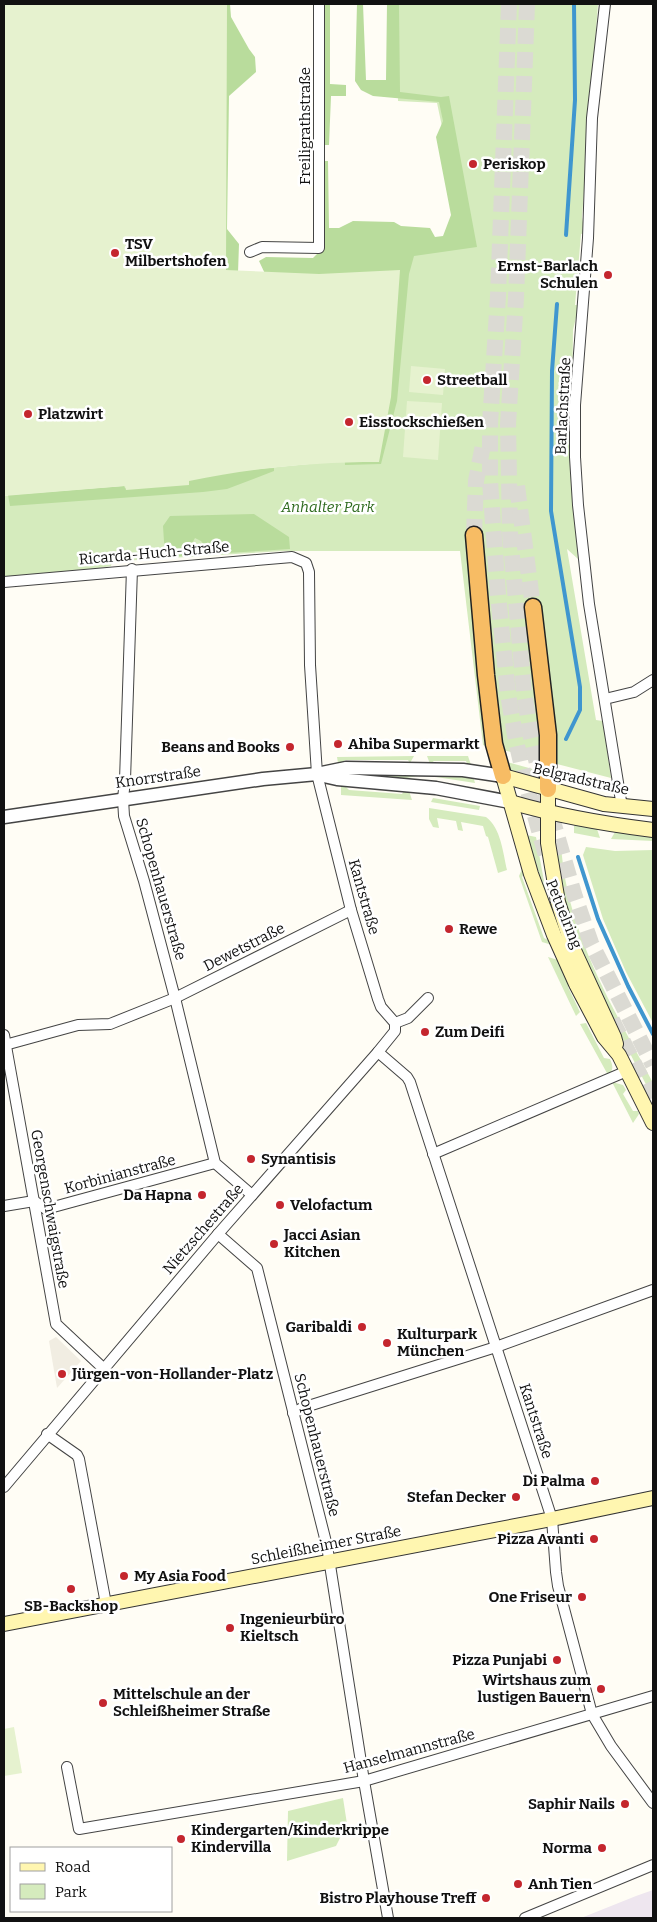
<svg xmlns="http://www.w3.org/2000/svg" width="657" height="1922" font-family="Bitter,serif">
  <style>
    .industrial { fill: #eee6ef }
    .green { fill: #d5ebbd }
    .forest { fill: #b9dc9c }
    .pitch { fill: #e6f2cf }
    .plaza { fill: #f1ede2 }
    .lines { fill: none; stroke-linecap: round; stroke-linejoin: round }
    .stream { stroke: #3f96cf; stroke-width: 4 }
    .trunk-tunnel { stroke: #dbdad3; stroke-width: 16; stroke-dasharray: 16 8; stroke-linecap: butt }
    .minor-casing { stroke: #444; stroke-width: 12 }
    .tertiary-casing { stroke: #444; stroke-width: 15 }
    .secondary-casing { stroke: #333; stroke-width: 16 }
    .trunk-casing { stroke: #222; stroke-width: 19 }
    .minor { stroke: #fff; stroke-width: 10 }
    .tertiary { stroke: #fff; stroke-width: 12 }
    .secondary { stroke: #fff6b0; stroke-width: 14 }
    .trunk { stroke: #f7bc64; stroke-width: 16 }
    .poi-dot { fill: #c4262e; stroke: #fff; stroke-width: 2 }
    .labels { text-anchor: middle; stroke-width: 5; stroke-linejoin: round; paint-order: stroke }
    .street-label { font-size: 15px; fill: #111; stroke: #fff }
    .poi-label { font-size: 15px; font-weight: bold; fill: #111; stroke: #fff; text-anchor: start }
    .park-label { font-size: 15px; font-style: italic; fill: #2f6b1f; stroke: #fff }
  </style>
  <rect width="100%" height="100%" fill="#fffdf5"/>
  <!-- industrial -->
  <path class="industrial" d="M653 1890V1918H581L636 1896Z"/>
  <!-- green -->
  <g class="green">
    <path d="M397 4H598L582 217 585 233 581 234 575 305H579L573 330 571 468 578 559 567 549 596 720 603 721 611 778 503 750 499 727 478 673 486 746 483 745 460 551H284L122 561 112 562 111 566 89 570 4 579V496L125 486 235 471 330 462H379L410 252 467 244 437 103 398 101Z"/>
    <path d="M414 756 410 763 408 760H345L342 763H338L337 757Z"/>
    <path d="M427 756H468L471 765 468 766 466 761H434L430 764Z"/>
    <path d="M507 762 540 771 535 779 510 771Z"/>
    <path d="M355 773 473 776 475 783 423 775 401 779 355 776Z"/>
    <path d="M576 777 611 787 606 792 574 784Z"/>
    <path d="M341 786H345L349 790 402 794 404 791H409L412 800 341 795Z"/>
    <path d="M433 798 480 806 479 810 431 802Z"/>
    <path d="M429 808 486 817C501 828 503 853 507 870L498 873 488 837 486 836 483 826 461 822 463 831 458 830 456 821 437 818 439 828 433 827 429 819Z"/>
    <path d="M574 825 597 829 600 838 574 833Z"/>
    <path d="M615 832 653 835V841L611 839Z"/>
    <path d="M526 835 536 837 547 898H545Z"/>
    <path d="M552 840 561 844C566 932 613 1007 653 1083V1098L587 970 567 912Z"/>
    <path d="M586 847 615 851 653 850V1023L626 972 603 919 583 855Z"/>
    <path d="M523 867 525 872 522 877 544 938 550 941 552 945 542 942 519 876Z"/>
    <path d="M548 957 558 960 570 983 568 987 580 1012 576 1016Z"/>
    <path d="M586 1023 604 1058 610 1059C613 1066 614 1070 608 1075L580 1024Z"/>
    <path d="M612 1082 623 1085 626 1090 623 1094 633 1111H638L639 1114 633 1123Z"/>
    <path d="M343 1798 347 1824 336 1846 287 1861 288 1811Z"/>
  </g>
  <!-- forest -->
  <g class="forest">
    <path d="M221 4H230L231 17 249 49 255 57 256 72 229 96 227 229 239 244 238 273 207 272Z"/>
    <path d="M324 4H330V84L346 85V96H331L329 145H324Z"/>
    <path d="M357 4H363L366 80H386L387 4H399L400 92 441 97 449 96 477 247 414 256 409 274 397 401 381 464 345 465 344 441 259 261 266 257 313 258 318 253 322 243 323 161H328L329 228H339L353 221 394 222 401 226 430 228 435 237 443 236 451 215 436 137 443 121 439 102 373 96 361 90 355 81Z"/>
    <path d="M274 468V471L227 489 203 492 10 506 8 495 124 486 125 488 187 484V474Z"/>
    <path d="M254 514 289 537 290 549 211 554 201 541 195 538 185 556 165 557 163 526 170 516Z"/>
  </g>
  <!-- pitch -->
  <g class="pitch">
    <path d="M4 4H227L226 270 319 274 400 270 391 397 379 462C315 462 252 468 189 481V485L126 490 125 486 4 496Z"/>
    <path d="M411 366 445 369 443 395 409 392Z"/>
    <path d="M407 401 442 403 438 460 403 457Z"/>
    <path d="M14 1727 22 1773 4 1776V1729Z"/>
  </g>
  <!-- plaza -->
  <path class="plaza" d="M56 1337 81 1361 57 1388 49 1341Z"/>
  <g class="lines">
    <!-- stream -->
    <g class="stream">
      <path d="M566 235 575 100 574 4"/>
      <path d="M557 304 552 371 551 511 580 687V710L566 739"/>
      <path d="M578 857 598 919 628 986 653 1034"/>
    </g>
    <!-- trunk-tunnel -->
    <g class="trunk-tunnel">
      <path d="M509 4 498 296 490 424V481L498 594 508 694 516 741 525 780 547 859"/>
      <path d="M527 4 516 298 508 424 510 533 524 692 531 737 540 777 575 897 591 943 653 1065"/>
      <path d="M517 486 533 607"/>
      <path d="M474 535 476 481 483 445"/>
      <path d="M612 1020 653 1101"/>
    </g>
    <!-- minor casing -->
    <g class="minor-casing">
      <g id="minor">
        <path d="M605 4 592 118 588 238 575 405V457L578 505 589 604 622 807"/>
        <path d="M250 252 262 247 319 248V4"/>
        <path d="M132 569 125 780 123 799 124 816 144 881 175 998 215 1163 252 1195"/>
        <path d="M4 582 292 557 306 563 309 572 310 665 317 774 351 910 378 999 381 1007 395 1023"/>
        <path d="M605 699 634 692 653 680"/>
        <path d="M395 1023 408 1018 428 998"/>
        <path d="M4 1035 56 1324 103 1368"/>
        <path d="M5 1045 78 1025 110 1024 175 998 351 910"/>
        <path d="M378 1052 407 1077 410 1082 552 1519 556 1572 558 1586 592 1714 611 1746 653 1803"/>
        <path d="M433 1154 627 1071"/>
        <path d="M4 1206 34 1201 46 1209 215 1163"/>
        <path d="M218 1234 257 1268 327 1546 364 1781 388 1918"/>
        <path d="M293 1413 302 1408 496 1347 653 1290"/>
        <path d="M47 1434 77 1455 79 1459 106 1604"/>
        <path d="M4 1487 218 1234 378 1052 395 1031V1023"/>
        <path d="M67 1767 79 1829 364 1781 653 1696"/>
        <path d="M525 1918 653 1865"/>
      </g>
    </g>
    <!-- tertiary casing -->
    <g class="tertiary-casing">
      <g id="tertiary">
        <path d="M319 775 337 779 436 788 510 802"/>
        <path d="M4 817 263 779 317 774 346 768 463 770 503 776"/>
      </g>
    </g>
    <!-- secondary casing -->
    <g class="secondary-casing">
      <g id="secondary">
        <path d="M503 776 531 874 554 935 576 984 604 1037 619 1055 653 1123"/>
        <path d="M503 776 604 804 653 809"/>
        <path d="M548 789V843L558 902 572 946 614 1037 616 1044"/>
        <path d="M510 802C558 816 604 824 653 830"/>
        <path d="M4 1624 552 1519 653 1498"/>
      </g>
    </g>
    <!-- trunk casing -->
    <g class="trunk-casing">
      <g id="trunk">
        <path d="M474 535 486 675 494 744 503 776"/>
        <path d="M533 607 548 735V789"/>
      </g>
    </g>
    <!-- minor -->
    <use href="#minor" class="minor"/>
    <!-- tertiary -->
    <use href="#tertiary" class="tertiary"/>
    <!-- secondary -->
    <use href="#secondary" class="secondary"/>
    <!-- trunk -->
    <use href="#trunk" class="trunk"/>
  </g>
  <!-- markers -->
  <g class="poi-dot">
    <circle cx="473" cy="164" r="5"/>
    <circle cx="115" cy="253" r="5"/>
    <circle cx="608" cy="275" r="5"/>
    <circle cx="427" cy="380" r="5"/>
    <circle cx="28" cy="414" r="5"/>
    <circle cx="349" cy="422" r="5"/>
    <circle cx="338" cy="744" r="5"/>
    <circle cx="290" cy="747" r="5"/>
    <circle cx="449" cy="929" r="5"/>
    <circle cx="425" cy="1032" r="5"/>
    <circle cx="251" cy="1159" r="5"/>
    <circle cx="202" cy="1195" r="5"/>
    <circle cx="280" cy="1205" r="5"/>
    <circle cx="274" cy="1244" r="5"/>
    <circle cx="362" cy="1327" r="5"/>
    <circle cx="387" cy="1343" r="5"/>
    <circle cx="62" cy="1374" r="5"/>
    <circle cx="595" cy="1481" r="5"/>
    <circle cx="516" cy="1497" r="5"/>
    <circle cx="594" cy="1539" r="5"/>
    <circle cx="124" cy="1576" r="5"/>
    <circle cx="71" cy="1589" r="5"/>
    <circle cx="582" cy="1597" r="5"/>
    <circle cx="230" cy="1628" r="5"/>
    <circle cx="557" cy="1660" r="5"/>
    <circle cx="601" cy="1689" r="5"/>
    <circle cx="103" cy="1703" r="5"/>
    <circle cx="625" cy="1804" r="5"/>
    <circle cx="181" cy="1839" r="5"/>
    <circle cx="602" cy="1848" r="5"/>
    <circle cx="518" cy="1884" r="5"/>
    <circle cx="486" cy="1898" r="5"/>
  </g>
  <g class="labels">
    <!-- street labels -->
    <g class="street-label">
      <text transform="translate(305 126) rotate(-90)" y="5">Freiligrathstraße</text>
      <text transform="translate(563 406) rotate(-87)" y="5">Barlachstraße</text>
      <text transform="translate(154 553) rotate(-5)" y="5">Ricarda-Huch-Straße</text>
      <text transform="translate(158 777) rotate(-8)" y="5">Knorrstraße</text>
      <text transform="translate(581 779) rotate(13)" y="5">Belgradstraße</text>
      <text transform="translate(161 889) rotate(74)" y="5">Schopenhauerstraße</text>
      <text transform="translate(364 897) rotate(74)" y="5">Kantstraße</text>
      <text transform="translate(564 914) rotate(68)" y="5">Petuelring</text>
      <text transform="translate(244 947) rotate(-27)" y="5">Dewetstraße</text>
      <text transform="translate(120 1174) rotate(-15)" y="5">Korbinianstraße</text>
      <text transform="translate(50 1209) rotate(80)" y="5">Georgenschwaigstraße</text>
      <text transform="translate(203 1229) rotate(-49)" y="5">Nietzschestraße</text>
      <text transform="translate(536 1421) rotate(72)" y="5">Kantstraße</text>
      <text transform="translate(317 1445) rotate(76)" y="5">Schopenhauerstraße</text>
      <text transform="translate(326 1545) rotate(-11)" y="5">Schleißheimer Straße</text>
      <text transform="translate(409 1751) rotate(-15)" y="5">Hanselmannstraße</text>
    </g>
    <!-- poi labels -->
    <g class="poi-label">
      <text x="483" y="169">Periskop</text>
      <text x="125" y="249">TSV<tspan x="125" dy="17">Milbertshofen</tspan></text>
      <text x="598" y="271" text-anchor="end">Ernst-Barlach<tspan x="598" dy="17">Schulen</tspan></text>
      <text x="437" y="385">Streetball</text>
      <text x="38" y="419">Platzwirt</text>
      <text x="359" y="427">Eisstockschießen</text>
      <text x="348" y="749">Ahiba Supermarkt</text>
      <text x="280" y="752" text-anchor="end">Beans and Books</text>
      <text x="459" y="934">Rewe</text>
      <text x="435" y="1037">Zum Deifi</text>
      <text x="261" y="1164">Synantisis</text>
      <text x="192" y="1200" text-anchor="end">Da Hapna</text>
      <text x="290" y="1210">Velofactum</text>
      <text x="284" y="1240">Jacci Asian<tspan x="284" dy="17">Kitchen</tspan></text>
      <text x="352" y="1332" text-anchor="end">Garibaldi</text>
      <text x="397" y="1339">Kulturpark<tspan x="397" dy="17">München</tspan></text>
      <text x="72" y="1379">Jürgen-von-Hollander-Platz</text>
      <text x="585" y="1486" text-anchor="end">Di Palma</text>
      <text x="506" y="1502" text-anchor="end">Stefan Decker</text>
      <text x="584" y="1544" text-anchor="end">Pizza Avanti</text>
      <text x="134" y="1581">My Asia Food</text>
      <text x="572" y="1602" text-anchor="end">One Friseur</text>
      <text x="71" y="1611" text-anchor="middle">SB-Backshop</text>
      <text x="240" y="1624">Ingenieurbüro<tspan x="240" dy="17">Kieltsch</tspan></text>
      <text x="547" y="1665" text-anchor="end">Pizza Punjabi</text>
      <text x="591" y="1685" text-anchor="end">Wirtshaus zum<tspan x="591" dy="17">lustigen Bauern</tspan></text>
      <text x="113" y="1699">Mittelschule an der<tspan x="113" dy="17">Schleißheimer Straße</tspan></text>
      <text x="615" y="1809" text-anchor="end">Saphir Nails</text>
      <text x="191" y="1835">Kindergarten/Kinderkrippe<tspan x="191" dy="17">Kindervilla</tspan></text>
      <text x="592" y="1853" text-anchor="end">Norma</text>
      <text x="528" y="1889">Anh Tien</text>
      <text x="476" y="1903" text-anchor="end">Bistro Playhouse Treff</text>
    </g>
    <!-- park labels -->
    <g class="park-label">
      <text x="328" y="512">Anhalter Park</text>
    </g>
  </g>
  <!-- border -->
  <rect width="657" height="1922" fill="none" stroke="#111111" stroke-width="10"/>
  <!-- legend -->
  <rect x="10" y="1847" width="162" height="65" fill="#ffffff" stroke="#a0a0a0"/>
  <rect x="20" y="1863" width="25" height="8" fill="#fff6b0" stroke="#a0a0a0"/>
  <text x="55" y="1872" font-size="15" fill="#111111">Road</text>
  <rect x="20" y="1884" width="25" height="15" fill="#d5ebbd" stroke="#a0a0a0"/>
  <text x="55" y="1897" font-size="15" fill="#111111">Park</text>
</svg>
